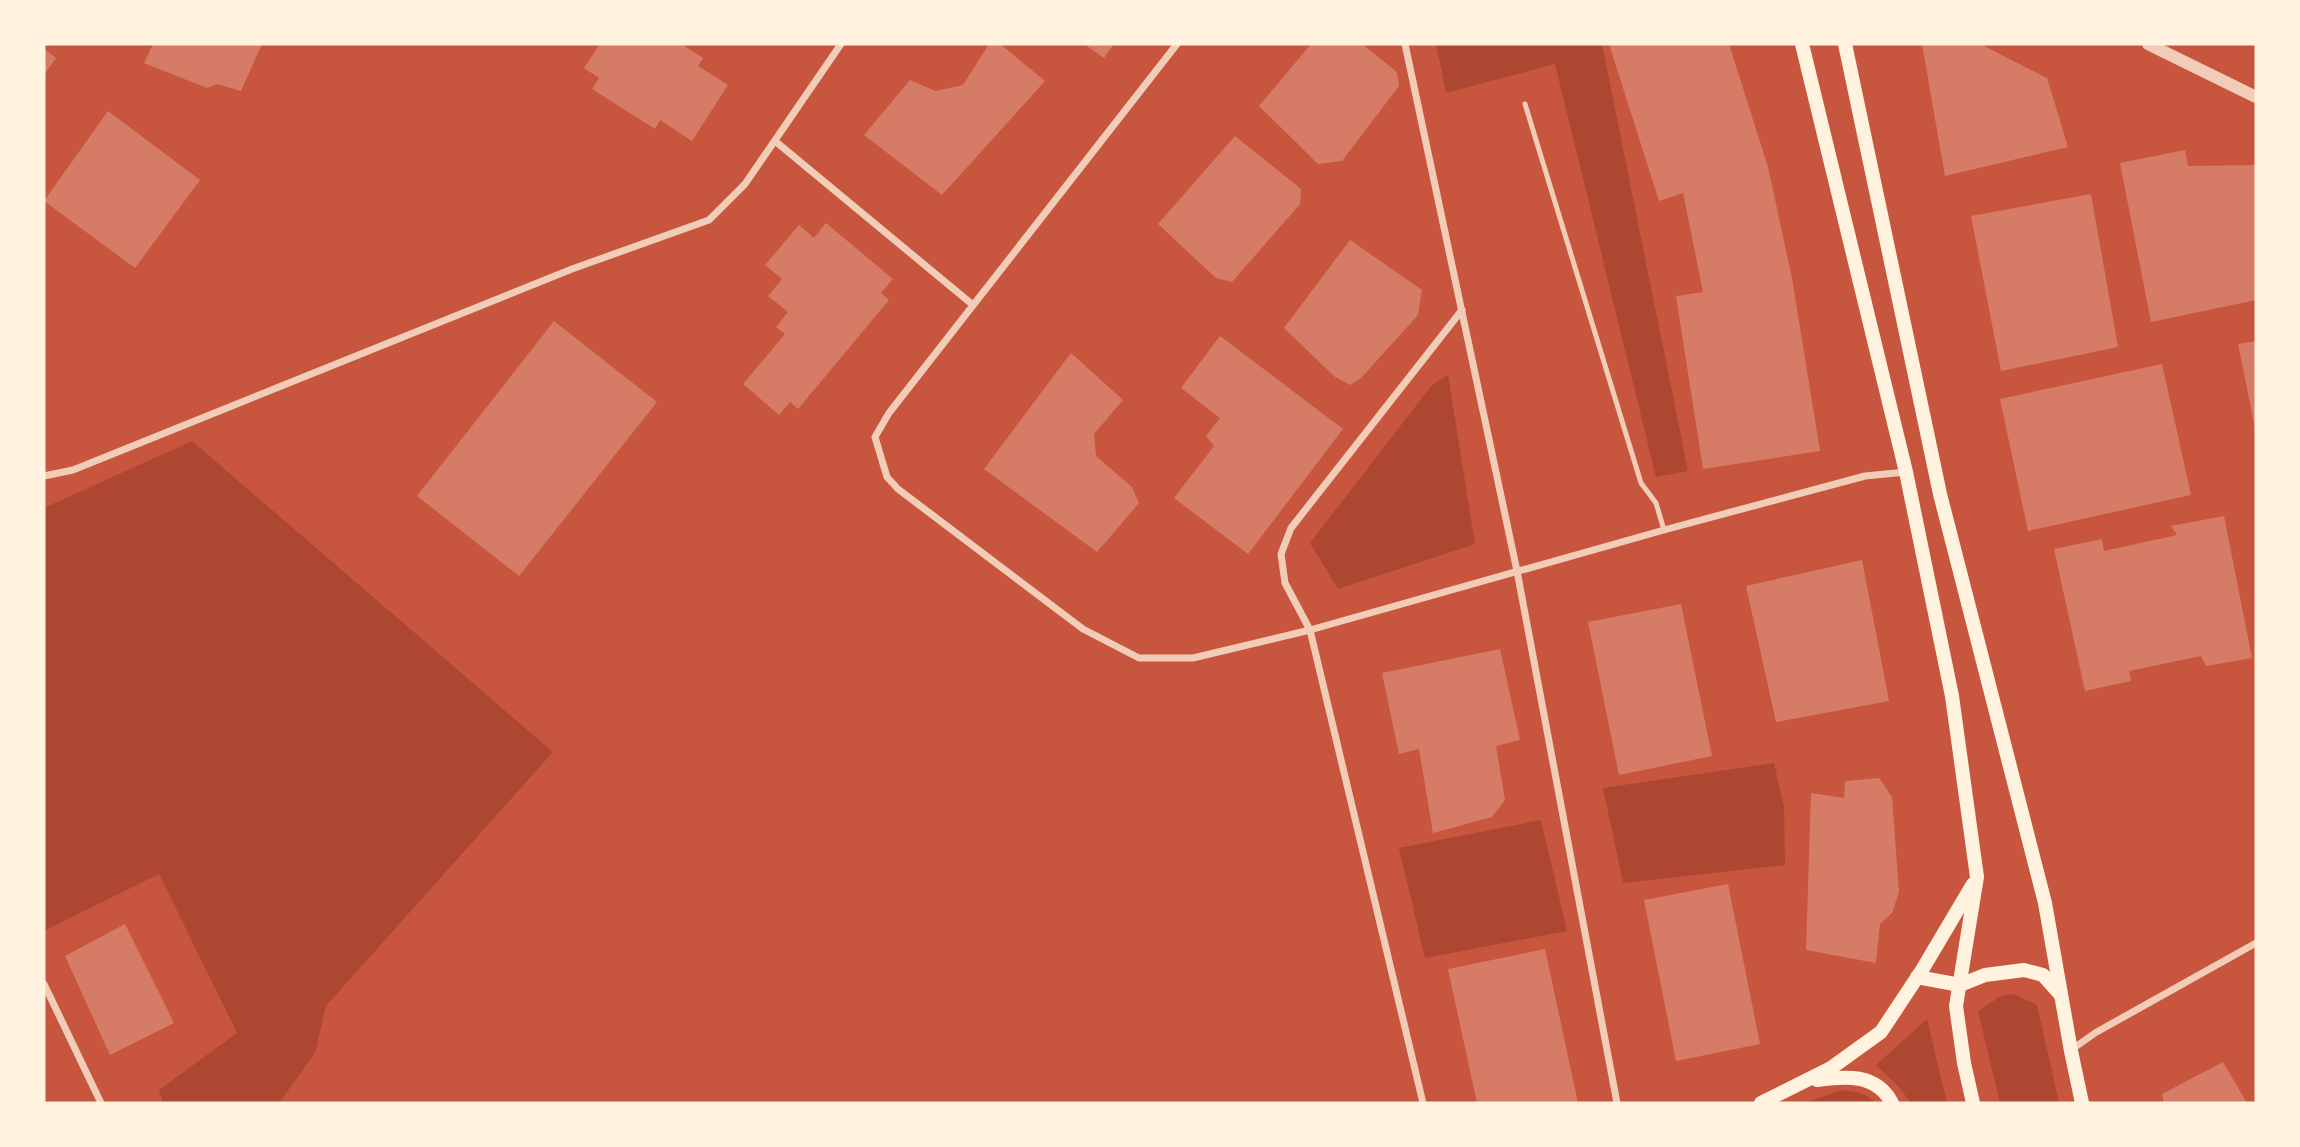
<svg xmlns="http://www.w3.org/2000/svg" width="2300" height="1147" font-family="'Exo 2',sans-serif">
  <style>
    .green { fill: #ae4732 }
    .building { fill: #d67c66 }
    .lines { fill: none; stroke-linecap: round; stroke-linejoin: round }
    .service { stroke: #f1ccb7; stroke-width: 5 }
    .minor { stroke: #f1ccb7; stroke-width: 7 }
    .tertiary { stroke: #f1ccb7; stroke-width: 12 }
    .secondary { stroke: #fff3e0; stroke-width: 14 }
  </style>
  <rect width="100%" height="100%" fill="#c8553d"/>
  <!-- green -->
  <g class="green">
    <path d="M1436 44H1602L1688 471 1656 477 1555 64 1446 93Z"/>
    <path d="M1448 375 1475 544 1338 589 1310 543 1432 385Z"/>
    <path d="M192 441 553 752 326 1006 315 1053 279 1103H163L159 1090 237 1033 159 874 44 931V508Z"/>
    <path d="M1774 763 1784 807 1785 865 1623 883 1603 788Z"/>
    <path d="M1541 820 1567 931 1425 958 1399 848Z"/>
    <path d="M2014 994 2037 1005 2059 1103H2000L1978 1011 2001 996Z"/>
    <path d="M1927 1019 1947 1103H1911L1900 1088 1876 1065Z"/>
    <path d="M1841 1090C1853 1092 1867 1092 1875 1103H1805Z"/>
  </g>
  <!-- building -->
  <g class="building">
    <path d="M153 44H262L241 91 217 84 207 88 144 63Z"/>
    <path d="M600 44H681L703 58 698 66 728 85 692 141 660 120 655 129 592 89 599 78 584 68Z"/>
    <path d="M989 44H1000L1045 81 942 195 864 135 910 80 935 91 963 85Z"/>
    <path d="M1084 44H1114L1104 58Z"/>
    <path d="M1311 44H1362L1397 72 1399 86 1342 161 1318 164 1259 106Z"/>
    <path d="M1609 44H1729L1768 167 1792 278 1820 451 1703 469 1676 296 1703 292 1683 193 1659 201Z"/>
    <path d="M1922 44H1980L2047 78 2068 147 1945 176Z"/>
    <path d="M44 49 56 58 44 75Z"/>
    <path d="M108 111 200 180 135 268 44 201Z"/>
    <path d="M1235 136 1301 189 1300 204 1232 282 1216 278 1158 224Z"/>
    <path d="M2185 150 2188 166 2256 165V300L2151 322 2120 163Z"/>
    <path d="M2091 194 2118 347 2001 371 1971 216Z"/>
    <path d="M826 223 893 279 881 293 889 300 798 409 790 402 779 415 743 384 785 334 776 327 788 312 768 296 782 279 765 265 799 225 814 238Z"/>
    <path d="M1350 240 1422 290 1418 315 1361 378 1350 385 1335 377 1284 328Z"/>
    <path d="M554 321 657 402 519 576 417 496Z"/>
    <path d="M1220 336 1343 429 1248 554 1174 498 1214 446 1206 436 1220 418 1181 388Z"/>
    <path d="M2256 341V428H2255L2238 344Z"/>
    <path d="M1071 353 1123 400 1094 434 1096 456 1132 487 1139 503 1097 552 984 469Z"/>
    <path d="M2162 364 2191 495 2028 531 2000 399Z"/>
    <path d="M2224 516 2252 658 2206 666 2201 656 2129 671 2131 681 2085 691 2054 549 2102 539 2104 551 2177 535 2171 526Z"/>
    <path d="M1862 560 1889 701 1776 722 1746 586Z"/>
    <path d="M1681 604 1712 756 1619 775 1588 622Z"/>
    <path d="M1500 649 1520 740 1496 746 1505 800 1492 817 1433 833 1419 749 1399 754 1382 673Z"/>
    <path d="M1879 778 1892 797 1899 892 1892 913 1880 924 1876 963 1806 950 1811 793 1844 798 1845 781Z"/>
    <path d="M1728 884 1760 1044 1676 1061 1644 900Z"/>
    <path d="M125 924 174 1023 110 1055 65 956Z"/>
    <path d="M1545 949 1578 1103H1477L1448 969Z"/>
    <path d="M2223 1062 2247 1103H2164L2162 1094Z"/>
  </g>
  <g class="lines">
    <!-- service -->
    <path class="service" d="M1525 104 1641 483 1656 503 1664 530"/>
    <!-- minor -->
    <g class="minor">
      <path d="M1177 44 889 413 875 437 887 477 898 489 1083 629 1139 658H1193L1310 630 1664 530 1865 476 1906 472"/>
      <path d="M1405 44 1517 571 1617 1103"/>
      <path d="M775 141 973 305"/>
      <path d="M44 476 73 470 572 269 709 220 745 184 841 44"/>
      <path d="M44 984 101 1103"/>
      <path d="M2071 1050 2095 1033 2256 943"/>
      <path d="M1423 1103 1310 630 1285 583 1281 554 1291 528 1462 310"/>
    </g>
    <!-- tertiary -->
    <path class="tertiary" d="M2148 44 2256 97"/>
    <!-- secondary -->
    <g class="secondary">
      <path d="M1802 44 1906 472 1952 696 1977 877 1956 1006 1964 1063 1973 1103"/>
      <path d="M1845 44 1940 494 2045 903 2071 1051 2082 1103"/>
      <path d="M1917 977 1960 985 1985 975 2024 970 2043 975 2060 994"/>
      <path d="M1817 1080C1845 1076 1876 1073 1892 1103"/>
      <path d="M1761 1103 1831 1068 1881 1032 1922 970 1973 884"/>
    </g>
  </g>
  <!-- border -->
  <rect width="2300" height="1147" fill="none" stroke="#fff3e0" stroke-width="91"/>
</svg>
